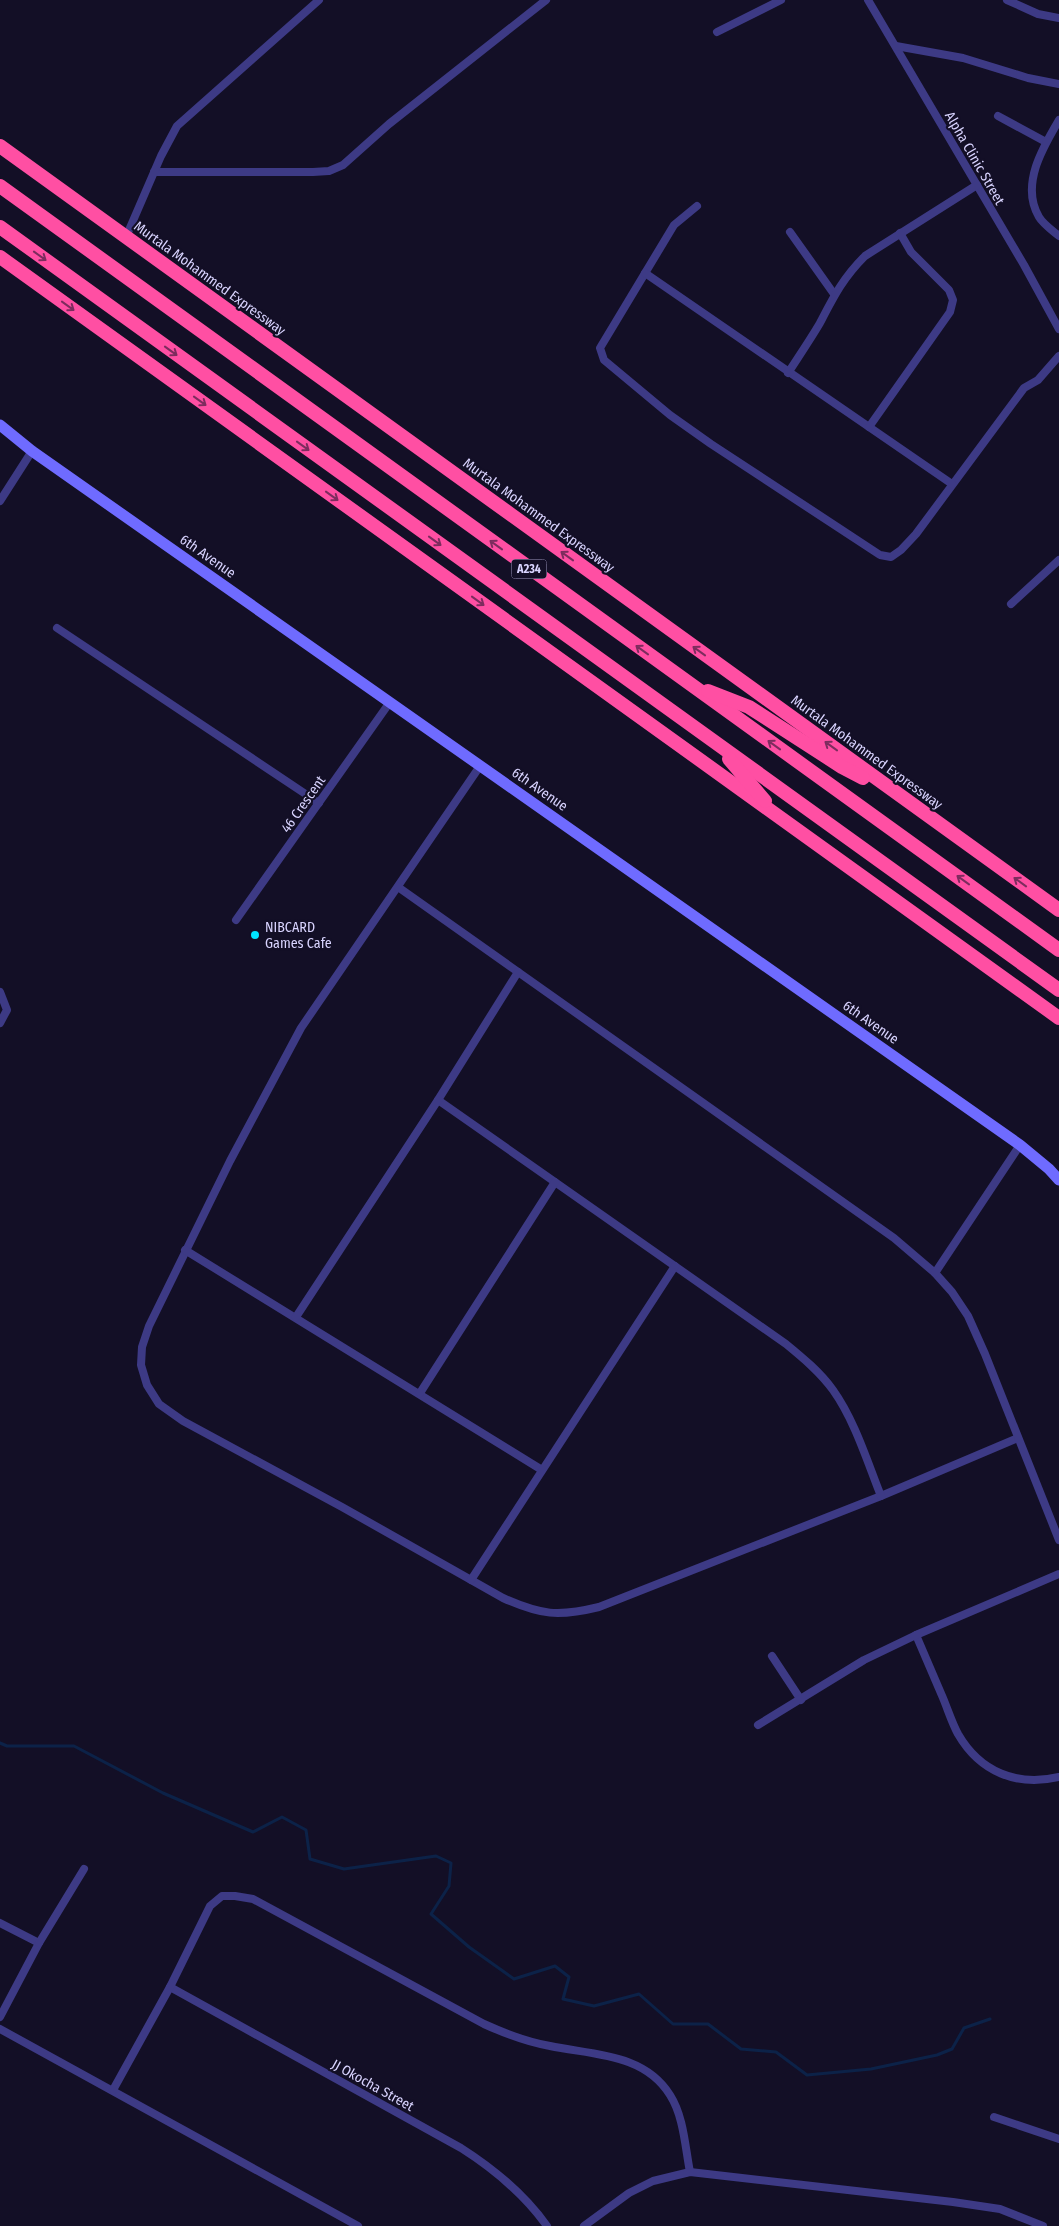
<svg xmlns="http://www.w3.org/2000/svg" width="1059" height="2226" font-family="'Fira Sans Condensed',sans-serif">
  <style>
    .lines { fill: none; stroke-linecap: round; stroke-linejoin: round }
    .stream { stroke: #0c2248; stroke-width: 3 }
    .street { stroke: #3d3a85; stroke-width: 8 }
    .secondary { stroke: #6f6bff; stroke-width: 11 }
    .highway { stroke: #ff4fa3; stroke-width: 14 }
    .oneway { stroke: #7d2c5e }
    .poi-dot { fill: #00e5ff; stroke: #130f26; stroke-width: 2 }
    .labels { text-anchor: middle; stroke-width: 4.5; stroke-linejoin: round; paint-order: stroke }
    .shield { fill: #130f26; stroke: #9e99be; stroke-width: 1 }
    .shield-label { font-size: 12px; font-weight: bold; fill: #d9d4ff }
    .street-label { font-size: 14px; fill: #d9d4ff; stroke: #130f26 }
    .poi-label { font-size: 14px; fill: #d9d4ff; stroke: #130f26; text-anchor: start }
  </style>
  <rect width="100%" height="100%" fill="#130f26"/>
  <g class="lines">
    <!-- stream -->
    <path class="stream" d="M0 1743 7 1746H74L163 1793 253 1832 282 1817 306 1830 310 1859 344 1869 436 1856 451 1863 449 1886 431 1914 469 1947 514 1979 555 1966 569 1977 563 1999 594 2006 639 1994 673 2024H708L741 2049 776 2052 807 2075 871 2069 937 2055 952 2049 964 2028 990 2019"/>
    <!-- street -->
    <g class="street">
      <path d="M868 0 1024 265 1059 329"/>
      <path d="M1007 0 1038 14 1059 18"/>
      <path d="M717 32 781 0"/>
      <path d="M896 46 963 58 1028 78 1059 84"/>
      <path d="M998 116 1046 142"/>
      <path d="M1059 120C1043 147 1020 185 1039 217 1043 224 1053 231 1059 236"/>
      <path d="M154 172H313L329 171 343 165 389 124 546 0"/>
      <path d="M697 206 674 225 600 348 604 360 670 415 711 444 880 555 891 557 901 550 916 534 1024 388 1038 380 1059 356"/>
      <path d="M790 232 834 294"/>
      <path d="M126 237 161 156 177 126 319 0"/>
      <path d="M645 273 952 484"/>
      <path d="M788 373C799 356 810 340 820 323 834 296 843 278 865 256L977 185"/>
      <path d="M869 427 950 312 953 300 949 290 911 252 900 233"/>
      <path d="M0 501 32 451"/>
      <path d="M1011 604 1059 560"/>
      <path d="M57 628 319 803"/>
      <path d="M480 766 301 1028 230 1161 149 1326 142 1347 141 1365 147 1385 159 1404 183 1421 342 1507 503 1598C541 1615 558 1617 599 1607L881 1496 1018 1438"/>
      <path d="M398 887 894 1238 935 1273 952 1292 968 1316 985 1354 1059 1540"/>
      <path d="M236 920 390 702"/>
      <path d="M0 992 7 1010 0 1023"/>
      <path d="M438 1100 786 1344C803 1358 820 1372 833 1390 855 1421 867 1461 881 1496"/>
      <path d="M185 1250 542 1470"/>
      <path d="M935 1273 1020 1145"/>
      <path d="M296 1317 438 1100 518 972"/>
      <path d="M420 1393 555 1182"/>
      <path d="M471 1580 675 1266"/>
      <path d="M916 1635C925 1656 934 1677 943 1698 948 1710 952 1723 958 1734 980 1772 1017 1787 1059 1777"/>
      <path d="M772 1656 801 1700"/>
      <path d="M758 1725 864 1660 916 1635 1059 1574"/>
      <path d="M0 1923 39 1943 0 2017"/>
      <path d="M39 1943 84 1869"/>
      <path d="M170 1987 461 2148C494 2169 524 2194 547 2226"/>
      <path d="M0 2029 358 2226"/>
      <path d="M113 2090 170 1987 210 1906 222 1896H235L253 1899 484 2024C506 2034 526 2042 550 2046 592 2055 644 2053 670 2095 684 2117 685 2147 690 2172"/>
      <path d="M994 2117 1059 2139"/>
      <path d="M584 2226 629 2193 653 2181 690 2172 953 2202 1000 2209 1043 2226"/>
    </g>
    <!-- secondary -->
    <path class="secondary" d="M0 425 32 451 1020 1145 1049 1169 1059 1180"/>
    <!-- highway -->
    <g class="highway">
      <path d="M0 146 1059 910"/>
      <path d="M0 186 1059 950"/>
      <path d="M0 227 1059 990"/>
      <path d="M0 257 1059 1018"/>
      <path d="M708 691 749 707 842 767 863 778"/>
      <path d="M729 759 765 801"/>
    </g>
  </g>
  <!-- one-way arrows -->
  <defs><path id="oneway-shaft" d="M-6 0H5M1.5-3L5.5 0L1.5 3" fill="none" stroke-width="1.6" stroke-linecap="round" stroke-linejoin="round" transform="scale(1.25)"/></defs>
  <g class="oneway">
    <use href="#oneway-shaft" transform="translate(40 256) rotate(36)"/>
    <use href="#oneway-shaft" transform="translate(68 306) rotate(36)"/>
    <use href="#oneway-shaft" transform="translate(171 351) rotate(36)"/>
    <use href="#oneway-shaft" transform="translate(200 401) rotate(36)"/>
    <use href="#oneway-shaft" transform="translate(303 446) rotate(36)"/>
    <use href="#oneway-shaft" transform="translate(332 496) rotate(36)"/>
    <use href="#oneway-shaft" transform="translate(435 541) rotate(36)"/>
    <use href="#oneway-shaft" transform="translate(496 545) rotate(-144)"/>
    <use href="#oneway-shaft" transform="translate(567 556) rotate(-144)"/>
    <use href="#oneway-shaft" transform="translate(478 601) rotate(36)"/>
    <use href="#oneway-shaft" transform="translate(642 650) rotate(-144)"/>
    <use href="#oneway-shaft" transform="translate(699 651) rotate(-144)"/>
    <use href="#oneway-shaft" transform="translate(774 745) rotate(-144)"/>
    <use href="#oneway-shaft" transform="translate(831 746) rotate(-144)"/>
    <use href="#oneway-shaft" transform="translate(963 880) rotate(-144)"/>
    <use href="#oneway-shaft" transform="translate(1020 882) rotate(-144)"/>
  </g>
  <!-- markers -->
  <circle class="poi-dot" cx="255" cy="935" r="5"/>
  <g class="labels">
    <!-- shield labels -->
    <rect class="shield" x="511.5" y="559.5" width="35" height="19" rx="4"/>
    <g class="shield-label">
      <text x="529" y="573">A234</text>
    </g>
    <!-- street labels -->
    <g class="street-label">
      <text transform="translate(975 158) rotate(60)" y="5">Alpha Clinic Street</text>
      <text transform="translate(210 278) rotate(36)" y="5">Murtala Mohammed Expressway</text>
      <text transform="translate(539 515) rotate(36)" y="5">Murtala Mohammed Expressway</text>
      <text transform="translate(208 556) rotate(35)" y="5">6th Avenue</text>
      <text transform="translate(867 752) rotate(36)" y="5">Murtala Mohammed Expressway</text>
      <text transform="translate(540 789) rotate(35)" y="5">6th Avenue</text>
      <text transform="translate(303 804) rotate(-55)" y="5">46 Crescent</text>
      <text transform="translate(871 1022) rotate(35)" y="5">6th Avenue</text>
      <text transform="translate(373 2085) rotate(29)" y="5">JJ Okocha Street</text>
    </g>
    <!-- poi labels -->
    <g class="poi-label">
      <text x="265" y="932">NIBCARD<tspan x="265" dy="16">Games Cafe</tspan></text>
    </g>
  </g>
</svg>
